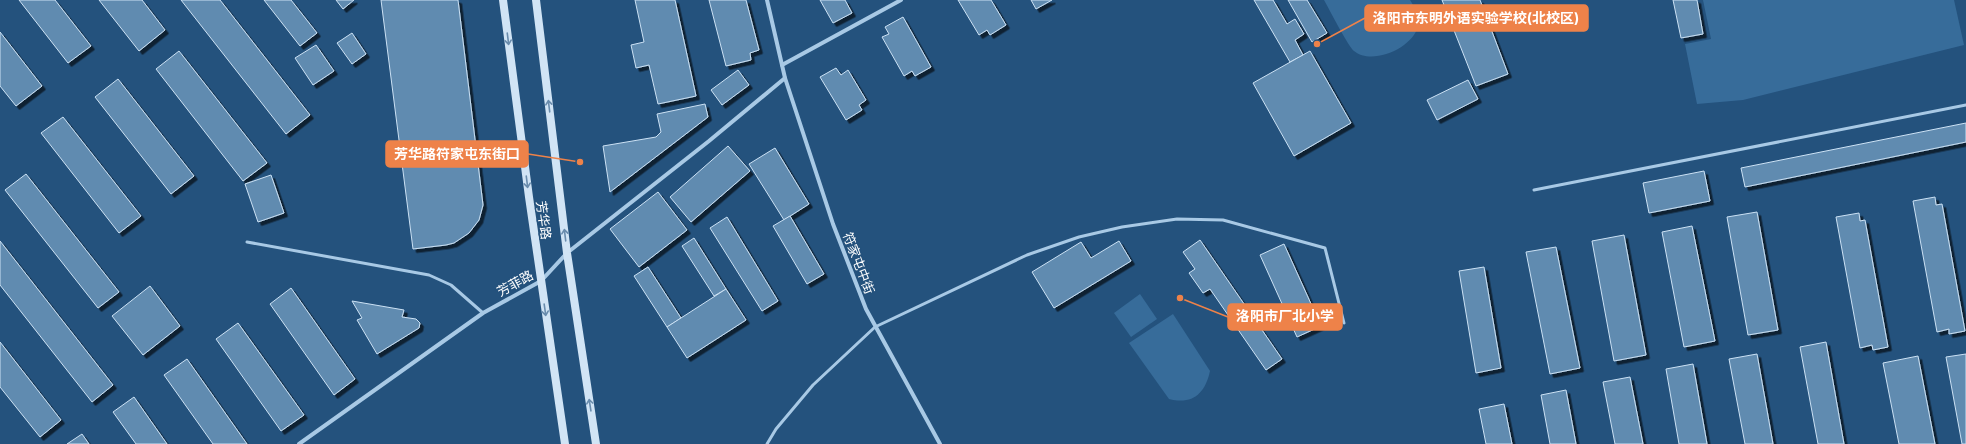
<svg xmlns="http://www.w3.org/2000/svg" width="1966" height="444" font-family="Inter,'Noto Sans SC',sans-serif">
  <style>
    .green { fill: #376c9a }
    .building { fill: #618bb0; stroke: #cbe1f4; filter: url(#shadow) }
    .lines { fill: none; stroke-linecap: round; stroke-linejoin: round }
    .lane { stroke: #a8c9e5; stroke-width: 3 }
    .street { stroke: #a8c9e5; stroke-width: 4 }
    .secondary { stroke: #d1e4f5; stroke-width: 8 }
    .oneway { stroke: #698cad }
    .labels { text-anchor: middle; stroke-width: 3; stroke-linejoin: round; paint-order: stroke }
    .street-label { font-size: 13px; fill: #fff; stroke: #24527d }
    .leader { fill: none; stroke: #ee8249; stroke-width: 1.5 }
    .callout-dot { fill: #ee8249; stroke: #24527d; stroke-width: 1.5 }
    .callout { fill: #ee8249; stroke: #ee8249; stroke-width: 1.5 }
    .callout-label { font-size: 14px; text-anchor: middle; font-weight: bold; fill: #fff }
  </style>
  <defs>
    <filter id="shadow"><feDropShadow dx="3.5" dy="3.5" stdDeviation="0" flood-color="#0009"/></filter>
  </defs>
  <rect width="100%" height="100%" fill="#24527d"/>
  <!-- green -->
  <g class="green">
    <path d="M1324 0H1410C1415 8 1420 16 1418 26 1413 48 1372 66 1354 51 1348 46 1329 9 1324 0Z"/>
    <path d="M1703 0H1954L1964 45 1743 100 1697 104 1685 44 1711 39Z"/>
    <path d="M1140 294 1157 319 1131 337 1114 313Z"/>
    <path d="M1173 314 1210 371C1205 394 1192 405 1169 399L1129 343Z"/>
  </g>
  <!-- building -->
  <g class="building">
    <path d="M19 0H55L91 46 68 63Z"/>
    <path d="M99 0H142L165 30 139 51Z"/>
    <path d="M181 0H220L310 115 286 134Z"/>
    <path d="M264 0H291L317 33 300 46Z"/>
    <path d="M336 0H354L343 9Z"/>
    <path d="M381 0H458L483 205 479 220 469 233 454 243 446 245 413 249Z"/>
    <path d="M635 0H675L696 96 658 104 649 65 636 68 631 45 644 42Z"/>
    <path d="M709 0H746L759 50 750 53 751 60 726 66Z"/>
    <path d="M820 0H845L852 13 833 23Z"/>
    <path d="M958 0H991L1006 25 990 35 987 30 979 35Z"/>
    <path d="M1031 0H1052L1036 9Z"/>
    <path d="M1254 0H1273L1287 24 1295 19 1304 34 1295 40 1303 55 1290 62Z"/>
    <path d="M1288 0H1307L1327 33 1312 42Z"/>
    <path d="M1442 0H1480L1508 74 1476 86Z"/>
    <path d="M1673 0H1697L1703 34 1681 38Z"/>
    <path d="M903 17 931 67 915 76 912 71 904 76 882 37 889 34 885 27Z"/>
    <path d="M0 32 42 86 16 106 0 86Z"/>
    <path d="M352 33 366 54 352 64 337 43Z"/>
    <path d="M316 45 334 71 313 85 295 58Z"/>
    <path d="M179 51 267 163 243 181 156 69Z"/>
    <path d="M1310 51 1351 123 1294 156 1253 83Z"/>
    <path d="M836 68 841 75 848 70 866 100 859 105 862 110 846 120 820 77Z"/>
    <path d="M738 70 749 85 722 105 711 90Z"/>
    <path d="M118 79 194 176 171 194 95 97Z"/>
    <path d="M1468 80 1478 99 1437 120 1427 100Z"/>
    <path d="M705 104 708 117 610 192 603 146 656 137 661 132 657 114Z"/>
    <path d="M63 117 141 216 119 233 41 133Z"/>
    <path d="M1966 123V142L1745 187 1741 168Z"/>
    <path d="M728 146 750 171 691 222 670 197Z"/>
    <path d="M775 148 809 204 784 220 749 164Z"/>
    <path d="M1704 171 1710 201 1649 213 1643 183Z"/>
    <path d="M26 174 119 292 98 308 5 190Z"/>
    <path d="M271 175 284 213 258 222 245 184Z"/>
    <path d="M658 192 687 230 639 267 610 229Z"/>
    <path d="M1935 197 1936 205 1942 204 1965 331 1949 334V329L1937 332 1913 201Z"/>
    <path d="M1757 212 1778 330 1748 335 1727 217Z"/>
    <path d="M1859 213 1860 221 1865 220 1888 347 1873 350 1872 345 1860 348 1836 217Z"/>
    <path d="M790 216 824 274 807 284 773 226Z"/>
    <path d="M727 217 778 301 762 311 710 228Z"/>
    <path d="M1692 226 1715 341 1684 347 1662 232Z"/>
    <path d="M1624 235 1646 355 1614 361 1592 241Z"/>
    <path d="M694 238 726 289 714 296 682 246Z"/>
    <path d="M1200 240 1282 359 1266 370 1210 289 1203 293 1189 273 1195 269 1183 252Z"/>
    <path d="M0 241 113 385 92 402 0 285Z"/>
    <path d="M1119 241 1131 261 1054 308 1032 272 1081 242 1091 258Z"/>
    <path d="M1284 244 1321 326 1297 337 1260 255Z"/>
    <path d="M1556 247 1580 368 1550 374 1526 252Z"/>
    <path d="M648 267 681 318 667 327 634 276Z"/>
    <path d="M1484 267 1501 368 1476 373 1459 271Z"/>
    <path d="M150 286 180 326 143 355 112 316Z"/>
    <path d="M291 288 355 379 334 395 270 304Z"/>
    <path d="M726 289 746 320 687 358 667 327Z"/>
    <path d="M352 301 404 310 402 317 416 319 420 323 419 328 377 354 357 320 362 318Z"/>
    <path d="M238 323 304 415 281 431 216 339Z"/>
    <path d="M0 342 61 420 40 437 0 387Z"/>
    <path d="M1826 342 1844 444H1818L1800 347Z"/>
    <path d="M1757 354 1773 444H1745L1729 359Z"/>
    <path d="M1966 354V444H1962L1946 357Z"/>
    <path d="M1918 356 1935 444H1899L1883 363Z"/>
    <path d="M187 359 247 444H213L164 375Z"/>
    <path d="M1693 364 1707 444H1679L1666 369Z"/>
    <path d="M1630 377 1643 444H1615L1603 382Z"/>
    <path d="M1566 390 1576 444H1550L1541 395Z"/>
    <path d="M134 397 167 444H136L113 412Z"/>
    <path d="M1504 404 1512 444H1486L1479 409Z"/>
    <path d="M82 434 89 444H67Z"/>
  </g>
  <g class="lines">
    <!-- lane -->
    <g class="lane">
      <path d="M1534 190 1966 105"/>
      <path d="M247 242 429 275 451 285 483 313"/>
      <path d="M767 444 776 429 813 385 875 327 1027 255 1079 237 1122 227 1177 219 1223 220 1325 248 1344 323"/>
    </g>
    <!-- street -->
    <g class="street">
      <path d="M767 0 785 78 833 224 866 309 940 444"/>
      <path d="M782 65 901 0"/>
      <path d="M299 444 483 313 541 281 567 253 709 141 785 78"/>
    </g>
    <!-- secondary -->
    <g class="secondary">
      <path d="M503 0 529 197 565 444"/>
      <path d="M536 0 567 253 596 444"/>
    </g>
  </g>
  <!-- one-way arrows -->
  <defs><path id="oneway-shaft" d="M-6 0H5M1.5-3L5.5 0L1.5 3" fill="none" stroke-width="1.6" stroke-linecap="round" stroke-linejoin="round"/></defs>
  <g class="oneway">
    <use href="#oneway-shaft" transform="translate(508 39) rotate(83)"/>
    <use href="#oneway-shaft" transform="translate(549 106) rotate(-97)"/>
    <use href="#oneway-shaft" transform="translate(527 182) rotate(83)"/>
    <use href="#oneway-shaft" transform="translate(565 235) rotate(-97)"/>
    <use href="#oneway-shaft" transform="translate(545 310) rotate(82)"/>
    <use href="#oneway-shaft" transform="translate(590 405) rotate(-99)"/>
  </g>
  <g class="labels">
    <!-- street labels -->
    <g class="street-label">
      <text transform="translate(544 220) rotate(82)" y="5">芳华路</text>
      <text transform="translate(859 263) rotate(69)" y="5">符家屯中街</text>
      <text transform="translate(515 283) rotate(-29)" y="5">芳菲路</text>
    </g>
  </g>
  <!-- callouts -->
  <path class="leader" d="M1317 44L1365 18M580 162L528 154M1180 298L1228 317"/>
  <g class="callout-dot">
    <circle cx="1317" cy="44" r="4"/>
    <circle cx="580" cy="162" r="4"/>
    <circle cx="1180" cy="298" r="4"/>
  </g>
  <g class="callout">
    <rect x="1365" y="5" width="223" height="26" rx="4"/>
    <rect x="386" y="141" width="142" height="26" rx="4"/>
    <rect x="1228" y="304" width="114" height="26" rx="4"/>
  </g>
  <g class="callout-label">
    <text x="1476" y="23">洛阳市东明外语实验学校(北校区)</text>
    <text x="457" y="159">芳华路符家屯东街口</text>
    <text x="1285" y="321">洛阳市厂北小学</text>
  </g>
</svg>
